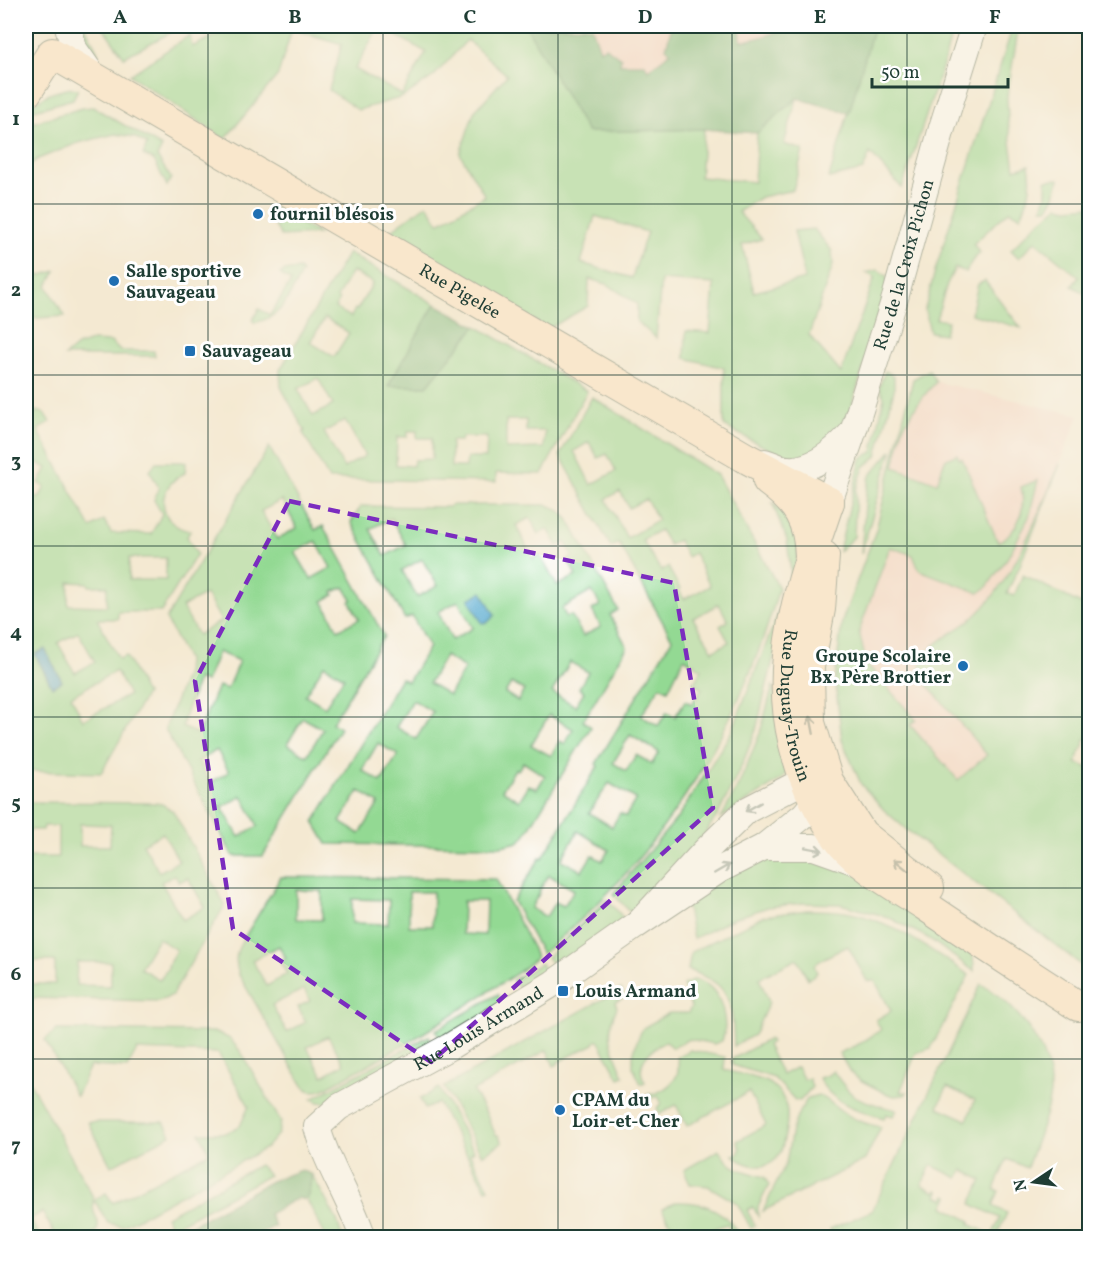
<svg xmlns="http://www.w3.org/2000/svg" width="1115" height="1263" font-family="Vollkorn,serif">
  <style>
    .built { fill: #f6d2c4 }
    .green { fill: #93d993; stroke: #598b64; stroke-width: 1.5; fill-rule: evenodd }
    .forest { fill: #76b97d; stroke: #4a7b58; stroke-width: 1.5 }
    .water { fill: #50a6cc; stroke: #387280; stroke-width: 1.5 }
    .lines { fill: none; stroke-linecap: round; stroke-linejoin: round }
    .tertiary-casing { stroke: #6a796b; stroke-width: 28 }
    .secondary-casing { stroke: #6a796b; stroke-width: 32 }
    .tertiary { stroke: #fff; stroke-width: 26 }
    .secondary { stroke: #ffe4c6; stroke-width: 30 }
    .oneway { stroke: #8f907d }
    .oneway2 { stroke: #8f9e9a }
    .marked { fill: none; stroke: #7b2cbf; stroke-width: 4.5; stroke-dasharray: 12 8; stroke-linejoin: round }
    .grid { fill: none; stroke: #1f3d34; stroke-width: 1.5; stroke-opacity: 0.55 }
    .poi-dot { fill: #1f6fb2; stroke: #fff; stroke-width: 2 }
    .labels { text-anchor: middle; stroke-width: 6; stroke-linejoin: round; paint-order: stroke }
    .poi-label { font-size: 18px; font-weight: bold; fill: #1f3d34; stroke: #fff; text-anchor: start }
    .street-label { font-size: 18px; fill: #1f3d34; stroke: #fff }
    .neatline { fill: none; stroke: #1f3d34; stroke-width: 2 }
    .grid-label { font-size: 20px; text-anchor: middle; font-weight: bold; fill: #1f3d34 }
  </style>
  <rect width="100%" height="100%" fill="#fff"/>
  <filter id="ink" filterUnits="userSpaceOnUse"><feTurbulence type="fractalNoise" baseFrequency=".0167" numOctaves="2"/><feDisplacementMap in="SourceGraphic" scale="12" xChannelSelector="R" yChannelSelector="G"/><feConvolveMatrix kernelMatrix="1 2 1 2 8 2 1 2 1" color-interpolation-filters="sRGB"/></filter>
  <filter id="wash" filterUnits="userSpaceOnUse"><feTurbulence type="fractalNoise" baseFrequency=".008" numOctaves="4" result="noise"/><feDisplacementMap in="SourceGraphic" scale="24" xChannelSelector="R" yChannelSelector="G"/><feGaussianBlur stdDeviation="1.35" result="paint"/><feColorMatrix in="noise" values="0 0 0 0 0 0 0 0 0 0 0 0 0 0 0 0 0 1.4 0 .05"/><feComposite in="paint" operator="in"/></filter>
  <g filter="url(#wash)">
    <rect width="100%" height="100%" fill="#f4e9d2"/>
    <!-- built -->
    <g class="built">
      <path d="M569 26H809L760 72 622 74Z"/>
      <path d="M929 370 937 382 1079 415 1020 565 1007 593 1089 727 1076 763 1090 768 907 830 884 810 861 784 842 741 835 680 842 621 876 530 913 379Z"/>
    </g>
    <!-- green -->
    <g class="green">
      <path d="M78 26H85L98 53 94 60 77 31Z"/>
      <path d="M102 26H183L124 57Z"/>
      <path d="M236 26H526L587 132 704 129 700 177 754 182 757 133 797 98 784 144 803 150 793 190 761 197 738 212 762 239 742 245 754 292 805 279 794 231 814 229 832 251 833 265 809 335 841 373 875 277 866 273 878 270 887 276 888 288 848 418 831 446 810 456 793 457 774 452 724 426V368L685 358 686 331 710 333 714 284 661 280 656 338 637 322V304L607 284 589 279 588 306 548 329 395 238 392 230 427 204 439 223 485 196 460 154 474 112 507 75 467 40 434 76 403 97 358 110 329 90 342 44 292 29 278 75 225 139 130 75 190 35 192 47ZM379 26 426 52 402 95 355 69ZM595 216 647 232 632 278 581 263Z"/>
      <path d="M874 26H896L909 29 910 26H954L943 65 902 188 870 153 863 170 829 178Z"/>
      <path d="M1013 26H1021L1018 31 1007 97 1008 121 1015 169 1029 165C1033 184 1029 199 1021 216L1009 211 973 244 980 253 972 261 966 272 955 268 947 284 936 319 948 321 944 334 930 332 925 309 935 271Z"/>
      <path d="M71 88 78 89 73 99 35 110 30 107C45 94 53 92 71 88Z"/>
      <path d="M93 107 162 147 157 157 171 178 167 186 154 160 143 155 147 144 134 137 115 134 78 143 38 159 26 168V120L32 123 82 108Z"/>
      <path d="M1059 179 1055 196 1048 208H1042L1046 195V180Z"/>
      <path d="M1059 206 1068 208 1089 206V296L1072 286 1079 277 1035 241 1019 258 1011 250 1035 225Z"/>
      <path d="M272 207 319 234 281 236 267 213Z"/>
      <path d="M348 253 435 304 389 386H427L476 326 587 391 542 474 496 473V482L329 479 303 433 305 431 281 387 280 370ZM352 271 373 283 357 310 355 309 351 317 335 308 339 300 337 298ZM325 318 349 333 334 357 310 342ZM318 378 333 405 313 416 298 389ZM345 420 365 456 344 468 324 432ZM506 420H526V431H545L544 448 506 449ZM408 431H417V438H432V459L414 460 413 466 396 465 397 437H407ZM462 437H487L486 458H467L466 467H451V441H461Z"/>
      <path d="M299 269 302 272C289 296 284 317 254 323L253 319 259 309 270 315 291 282 280 274 284 271Z"/>
      <path d="M56 271 47 286 65 316 26 319V279Z"/>
      <path d="M985 281 1021 328 971 314 978 284Z"/>
      <path d="M91 341 111 342 120 351H154L155 356H65L77 346Z"/>
      <path d="M929 370 936 382 921 399 903 427 894 467 937 483 945 460 957 454 959 459 962 458 998 542C1019 532 1026 509 1021 487L1038 480 1029 517 1008 557 987 587 979 593 919 570 913 555 890 547 859 631 866 663 916 720 910 725 958 780 987 755 921 677C914 647 958 633 975 616 1015 579 1038 513 1060 464L1020 565 1007 593 1014 596 1023 575 1089 608V739L1086 738 1076 763 1089 768V971L907 830 884 810 861 784 842 740 835 680 842 621 876 530 913 379Z"/>
      <path d="M885 371 894 376V390L877 456 864 467 856 490 854 537 839 551 861 458 873 452 884 397 879 388Z"/>
      <path d="M592 397 717 475 779 588C747 704 686 813 603 898 584 918 563 936 542 954L513 901 540 858 542 859 598 766 596 764 672 639 619 543 611 547 560 455ZM589 442 598 458 607 454 616 471 591 485 574 451ZM620 491 629 508 646 499 658 520 627 538 606 499ZM660 530 669 545 678 540 687 557 694 553 710 586 684 599 679 590 680 589 668 567 661 571 642 540ZM719 604 728 621 720 626 729 642 713 651 693 618ZM684 658 702 669 694 683 702 689 692 704 685 701 675 717 667 712 658 726 641 716 660 686 668 690ZM630 735 659 752 652 764 636 755 626 771 613 763ZM609 783 636 799 626 816 620 813 612 827 589 813ZM578 831 609 850 602 861 592 855 582 871 561 860ZM549 875 574 890 564 906 555 902 546 917 531 908 540 892 539 891Z"/>
      <path d="M36 411 44 413 50 422 38 430 91 528 104 520 111 533 151 534 162 514 154 500 159 488 150 471 156 462H186L185 473C155 486 156 525 190 531L187 537 197 554 161 612H118V619H97L119 659 126 656 146 694 101 773 26 771V501L29 503 33 496 39 498 45 487 39 483 47 468 27 457 26 459V430ZM129 558H166V580H129ZM69 582 88 583 89 586H107V606L68 605ZM78 632 95 662 75 673 58 643ZM116 671 129 695 83 720 71 696Z"/>
      <path d="M269 447 315 530 323 526 384 636 332 723 340 728 263 856H233L165 729 186 673 187 660 166 619ZM282 500 297 528 277 539 261 511ZM316 541 331 568 311 579 295 552ZM344 587 352 600 350 602 359 619 338 630 323 601 334 595 333 592ZM206 594 221 621 198 635 182 607ZM218 652 239 661 227 689 218 686 201 727H200L197 734 182 727 184 721 183 720 198 679 206 682ZM324 665 344 677 325 707 305 695ZM303 718 323 729 307 756 287 744ZM217 750 229 772 210 783 198 761ZM242 796 258 826 239 837 222 807Z"/>
      <path d="M892 450 861 554 866 493 870 476Z"/>
      <path d="M772 502 801 531 793 588 787 540Z"/>
      <path d="M450 505H548L560 511 568 519 618 610 610 615 627 647 583 721 591 727 524 837 518 842 501 846 327 844 314 822 401 678 408 682 429 647 412 616 405 619 351 522 361 506 449 507ZM391 518 406 545 385 556 370 529ZM530 518 539 534 548 529 558 546 565 542 573 556 568 560 576 576 557 586 540 555 533 559 516 525ZM422 559 438 586 417 597 402 570ZM592 591 600 605 592 610 601 627 583 636 571 615 566 617 562 608ZM458 601 473 628 452 640 438 612ZM445 656 465 668 449 695 429 683ZM570 662 588 672 579 688 584 692 575 706 552 692ZM511 683 524 690 518 701 505 693ZM413 700 433 712 416 739 396 727ZM549 715 573 729 565 744 560 741 551 756 531 745ZM378 743 398 755 381 782 362 770ZM523 762 545 776 537 789 529 785 519 801 502 790 515 769 518 770ZM359 791 379 803 360 834 340 822Z"/>
      <path d="M779 611 782 623 756 730 741 767 719 813 695 848 633 915 613 894 679 816 732 731Z"/>
      <path d="M773 685 787 772 782 779 721 818 740 782 760 733Z"/>
      <path d="M26 802 156 803 162 804 173 811 225 905 172 995 165 999 158 1001 26 998V984H55V961H26V857H58V826H44L43 830H26ZM80 824 111 825 110 846H80ZM163 833 179 861 159 872 143 844ZM175 875 179 882 188 878 205 907 183 920 161 882ZM158 938 176 950 168 965 169 966 160 980 140 968ZM77 962H111V986L76 985Z"/>
      <path d="M797 855 852 868 972 952 974 965V971L928 938 888 917 840 904 803 903 768 907 732 919 693 939 686 903 712 882 767 858Z"/>
      <path d="M281 877 496 879 533 949 536 958 519 972 411 1041 322 1090C314 1092 307 1092 302 1084L239 975C235 963 235 954 241 943ZM296 890 322 891V920L296 919ZM409 892H433L432 926H409ZM352 899 389 900 388 924 352 923ZM463 901H486L485 935 462 934ZM279 946 286 958 280 962 287 974 267 986 252 960ZM304 989 310 1001 298 1007 306 1022 287 1032 272 1005ZM328 1036 344 1064 323 1076 307 1047Z"/>
      <path d="M608 900 626 921 556 970 547 957Z"/>
      <path d="M807 910C819 910 833 910 845 912 891 919 930 950 969 975L931 1048 916 1053 900 1092H907L905 1095 894 1096 885 1093 862 1081 850 1072 839 1053 861 1043 881 1030 876 1020 891 1011 875 981H867L848 946 826 957 814 965 817 973 808 979 797 959 759 978 769 1002 754 1035 734 1046C733 1026 734 1001 719 986 711 978 698 974 688 970L691 952 764 916Z"/>
      <path d="M541 963 545 972 519 988 513 981Z"/>
      <path d="M694 980C695 980 703 982 704 983 722 992 729 1023 722 1041L714 1044 689 1039 672 1048 666 1041 664 1042C649 1051 634 1064 645 1082L641 1084 633 1067V1055L637 1041 643 1028 669 1013H688L691 1007 683 985Z"/>
      <path d="M981 984C987 988 995 992 1000 997 1026 1019 1053 1057 1050 1093 1047 1118 1035 1143 1027 1168L1007 1159 994 1189 999 1191 993 1206 1007 1213 996 1237H927L911 1230 907 1237H834L830 1229 872 1211ZM947 1087 975 1100 967 1120 938 1107ZM931 1165 958 1178 963 1170 982 1180 971 1204 1000 1218 992 1235 969 1224 971 1221 944 1207 949 1196 946 1195 944 1199 937 1196 939 1191 937 1190 935 1192 922 1185Z"/>
      <path d="M621 989 625 997 615 1002 617 1007C604 1037 612 1047 624 1076L619 1078 598 1040 594 1043V1044L558 1062V1064L554 1066 547 1050 473 1091 490 1120 489 1121 496 1135H498L502 1143 482 1155 444 1087Z"/>
      <path d="M498 994 502 1005 441 1041 436 1030Z"/>
      <path d="M57 1030 216 1032 230 1039 241 1052 281 1122 278 1134 266 1148 133 1221 122 1226 108 1223 94 1200 106 1193 113 1203 209 1153 200 1133H226L240 1126 249 1106 218 1053 137 1050 127 1068 90 1066 76 1096 45 1040Z"/>
      <path d="M429 1036 435 1046 325 1103 318 1102 312 1099Z"/>
      <path d="M769 1039 771 1042 767 1045 782 1075 797 1067 804 1080 809 1078 812 1087 800 1101 795 1100 774 1078 732 1065V1059Z"/>
      <path d="M690 1050 725 1057 724 1070C736 1073 763 1078 772 1085 789 1098 789 1116 785 1135 783 1141 783 1148 780 1153 770 1173 746 1167 733 1155 743 1154 740 1147 737 1141L766 1125 749 1092 687 1126 676 1105 660 1114 657 1108 661 1103 659 1097H655L649 1099 647 1095 651 1093 652 1095C669 1088 683 1078 677 1057Z"/>
      <path d="M833 1071C839 1079 844 1087 852 1094 862 1102 884 1107 897 1110L893 1116 886 1114 884 1118C861 1112 829 1102 819 1078L828 1075Z"/>
      <path d="M26 1075 93 1197C93 1202 93 1207 94 1212 95 1215 97 1218 98 1222 101 1243 70 1238 57 1237L42 1212 30 1219 40 1237 44 1235 45 1237H26Z"/>
      <path d="M439 1088 474 1151 470 1154 489 1188 486 1189 438 1103 425 1109 420 1099Z"/>
      <path d="M818 1095C828 1099 834 1106 843 1112 856 1121 866 1124 881 1127L865 1160 763 1211 786 1163 792 1130 799 1112 808 1098Z"/>
      <path d="M88 1122H164L171 1135 111 1166Z"/>
      <path d="M719 1150C731 1171 743 1170 764 1177L769 1185 758 1207V1216L753 1207 747 1210 755 1226 751 1228 737 1203 708 1186 690 1184 684 1170Z"/>
      <path d="M259 1165 269 1175 171 1228 166 1216Z"/>
      <path d="M312 1175 337 1220 342 1237H326L307 1200Z"/>
      <path d="M676 1202C703 1201 725 1209 738 1234H733L727 1224C711 1229 693 1238 678 1237L662 1209Z"/>
      <path d="M148 1225 155 1229V1237H126Z"/>
    </g>
    <!-- forest -->
    <g class="forest">
      <path d="M526 26H584L592 27 600 50 605 47 621 58 620 64H645L648 70 671 52 666 48 672 26H740L741 41C756 40 767 36 781 30L779 26H874L849 113 797 98 757 133 704 129 587 132Z"/>
      <path d="M435 304 476 326 427 386H388Z"/>
      <path d="M301 1170 312 1175 307 1200 297 1198 269 1214 275 1226 254 1237H189L185 1229 271 1181Z"/>
    </g>
    <!-- water -->
    <g class="water">
      <path d="M482 592 495 615 487 623H482L469 599Z"/>
      <path d="M45 649 62 681 52 687 35 654Z"/>
    </g>
  </g>
  <g filter="url(#ink)">
    <g class="lines">
      <!-- tertiary casing -->
      <g class="tertiary-casing">
        <g id="tertiary">
          <path d="M68 26 74 49 93 76"/>
          <path d="M765 462C773 464 780 469 788 469 813 471 835 451 850 435"/>
          <path id="s1" d="M829 502 853 432 895 298 942 128 974 26"/>
          <path d="M764 847H814L862 864"/>
          <path id="s2" d="M363 1238C351 1199 327 1166 317 1127L339 1107 449 1047 554 983 635 926 719 870 764 847 804 815 815 802 828 781 805 780 747 810 705 851 638 924"/>
        </g>
      </g>
      <!-- secondary casing -->
      <g class="secondary-casing">
        <g id="secondary">
          <path id="s3" d="M26 93 52 53 746 458 829 502"/>
          <path d="M768 481C797 502 809 520 810 556"/>
          <path id="s4" d="M829 502C812 552 793 603 788 656 782 715 796 775 829 825 833 831 837 838 842 844 865 870 897 887 926 906 976 940 1027 973 1078 1006"/>
          <path d="M824 556 820 609 809 667 810 723 828 781 862 834 929 888"/>
        </g>
      </g>
      <!-- tertiary -->
      <use href="#tertiary" class="tertiary"/>
      <!-- secondary -->
      <use href="#secondary" class="secondary"/>
    </g>
    <!-- one-way arrows -->
    <defs><path id="oneway-shaft" d="M-6 0H5M1.5-3L5.5 0L1.5 3" fill="none" stroke-width="1.6" stroke-linecap="round" stroke-linejoin="round" transform="scale(1.5)"/></defs>
    <g class="oneway">
      <use href="#oneway-shaft" transform="translate(812 725) rotate(-101)"/>
      <use href="#oneway-shaft" transform="translate(901 865) rotate(-141)"/>
    </g>
    <g class="oneway2">
      <use href="#oneway-shaft" transform="translate(753 807) rotate(150)"/>
      <use href="#oneway-shaft" transform="translate(814 849) rotate(10)"/>
      <use href="#oneway-shaft" transform="translate(722 869) rotate(-30)"/>
    </g>
  </g>
  <!-- marked area -->
  <path d="M0 0H1115V1263H0ZM289 501 674 583 713 808 431 1062 233 929 195 681Z" fill="#f4e9d2" fill-opacity=".55" fill-rule="evenodd"/>
  <path class="marked" d="M289 501 674 583 713 808 431 1062 233 929 195 681Z"/>
  <!-- grid -->
  <path class="grid" d="M208 26V1238M383 26V1238M558 26V1238M732 26V1238M907 26V1238M26 204H1090M26 375H1090M26 546H1090M26 717H1090M26 888H1090M26 1059H1090"/>
  <!-- markers -->
  <g class="poi-dot">
    <circle cx="258" cy="214" r="6"/>
    <circle cx="114" cy="281" r="6"/>
    <rect x="184" y="345" width="12" height="12" rx="3"/>
    <circle cx="963" cy="666" r="6"/>
    <rect x="557" y="985" width="12" height="12" rx="3"/>
    <circle cx="560" cy="1110" r="6"/>
  </g>
  <g class="labels">
    <!-- poi labels -->
    <g class="poi-label">
      <text x="270" y="220">fournil blésois</text>
      <text x="126" y="277">Salle sportive<tspan x="126" dy="21">Sauvageau</tspan></text>
      <text x="202" y="357">Sauvageau</text>
      <text x="951" y="662" text-anchor="end">Groupe Scolaire<tspan x="951" dy="21">Bx. Père Brottier</tspan></text>
      <text x="575" y="997">Louis Armand</text>
      <text x="572" y="1106">CPAM du<tspan x="572" dy="21">Loir-et-Cher</tspan></text>
    </g>
    <!-- street labels -->
    <g class="street-label">
      <text dy="6" stroke="none"><textPath href="#s1" startOffset="249">Rue de la Croix Pichon</textPath></text>
      <text dy="6" stroke="none"><textPath href="#s3" startOffset="520">Rue Pigelée</textPath></text>
      <text dy="6" stroke="none"><textPath href="#s4" startOffset="210">Rue Duguay-Trouin</textPath></text>
      <text dy="6" stroke="none"><textPath href="#s2" startOffset="310">Rue Louis Armand</textPath></text>
    </g>
  </g>
  <!-- margin -->
  <rect width="1115" height="1263" fill="none" stroke="#fff" stroke-width="66"/>
  <!-- north arrow -->
  <g transform="translate(1034 1182) rotate(257)" stroke="#ffffff" stroke-width="4.5" paint-order="stroke">
  <path d="M0-4.5L10 22L0 15L-10 22Z" fill="#1f3d34"/>
  <text y="-9" font-size="16" font-weight="bold" text-anchor="middle" fill="#1f3d34">N</text>
  </g>
  <!-- scale -->
  <path d="M872 78v9h136v-9" fill="none" stroke="#1f3d34" stroke-width="3"/>
  <text x="881" y="78" font-size="18" fill="#1f3d34" stroke="#ffffff" stroke-width="4.5" paint-order="stroke">50 m</text>
  <rect x="33" y="33" width="1049" height="1197" class="neatline"/>
  <g class="grid-label">
    <text x="120" y="23">A</text>
    <text x="295" y="23">B</text>
    <text x="470" y="23">C</text>
    <text x="645" y="23">D</text>
    <text x="820" y="23">E</text>
    <text x="995" y="23">F</text>
    <text x="16" y="125">1</text>
    <text x="16" y="296">2</text>
    <text x="16" y="467">3</text>
    <text x="16" y="638">4</text>
    <text x="16" y="809">5</text>
    <text x="16" y="980">6</text>
    <text x="16" y="1151">7</text>
  </g>
</svg>
